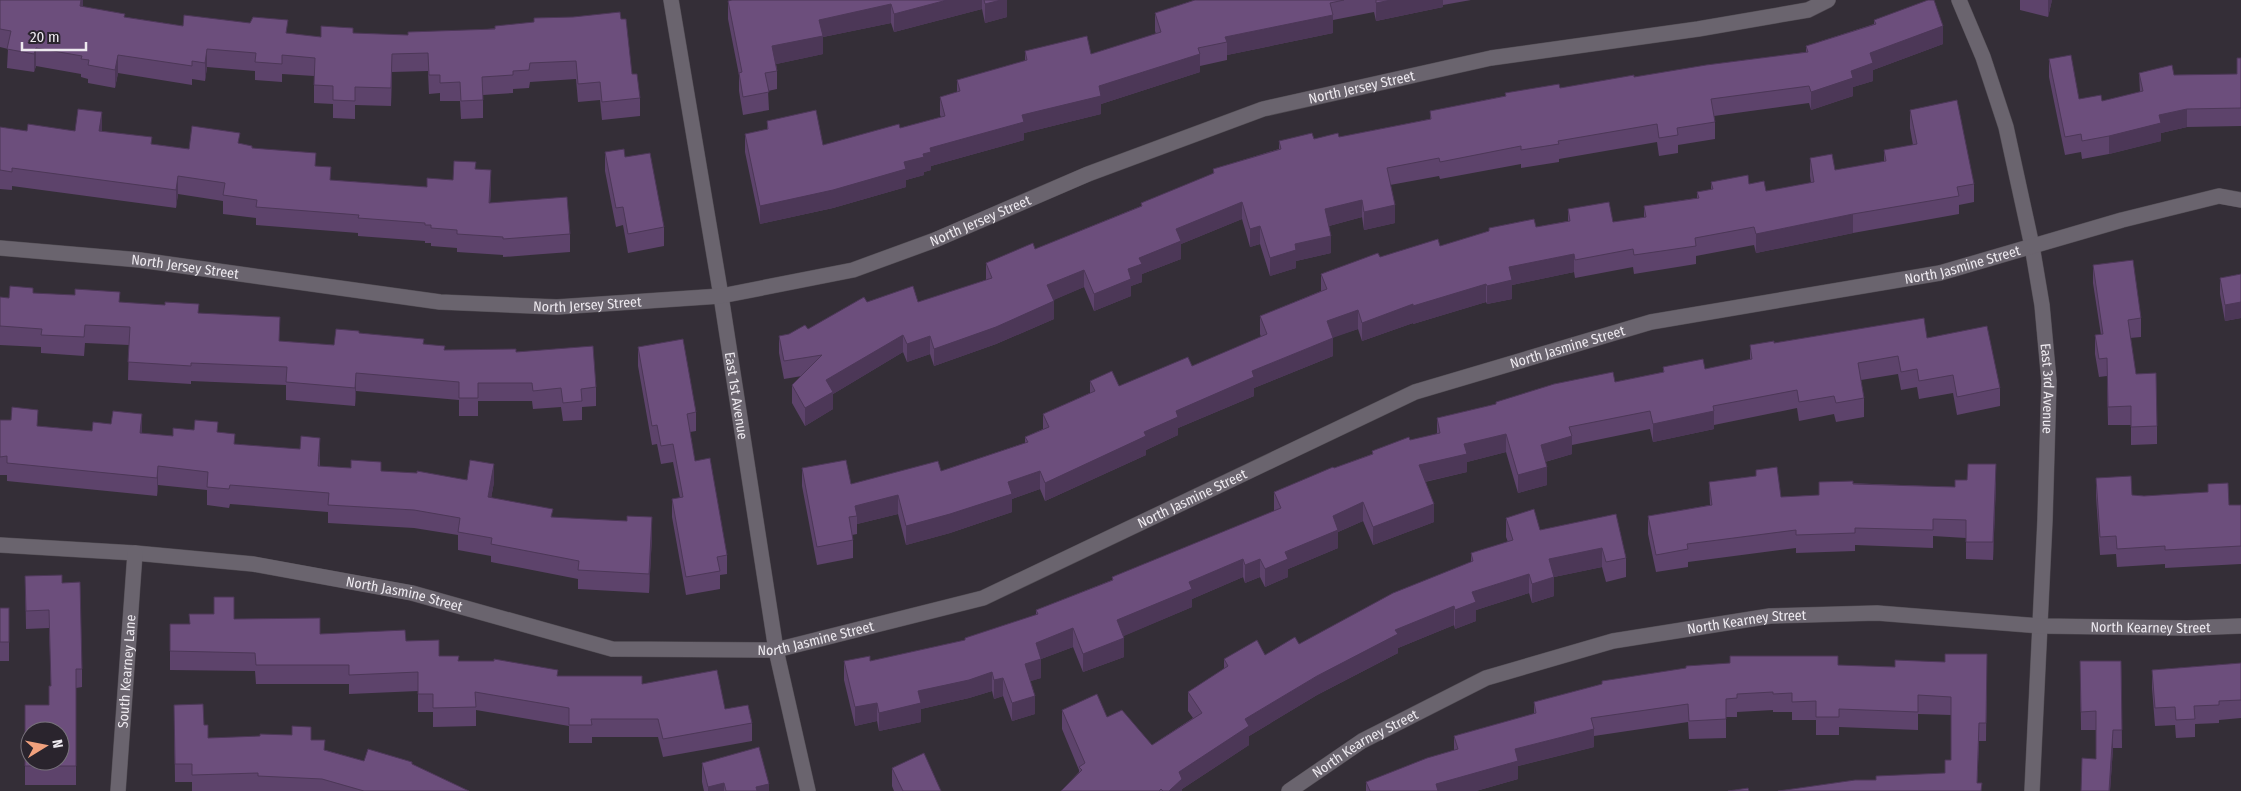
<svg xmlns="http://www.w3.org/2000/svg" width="2241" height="791" font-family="'Fira Sans Condensed',sans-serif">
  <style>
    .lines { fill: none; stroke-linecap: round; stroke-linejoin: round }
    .street-casing { stroke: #524d54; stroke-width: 16 }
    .street { stroke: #6a646e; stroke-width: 15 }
    .wall { fill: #5d436b }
    .shaded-wall { fill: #4c3757 }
    .building { fill: #6c4e7c; stroke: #4c3757; fill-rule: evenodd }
    .labels { text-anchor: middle; stroke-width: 4; stroke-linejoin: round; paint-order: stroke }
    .street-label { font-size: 14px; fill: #ede9ef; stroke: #2a242d }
  </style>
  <rect width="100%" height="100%" fill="#342e37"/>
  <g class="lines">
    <!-- street casing -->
    <g class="street-casing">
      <g id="street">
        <path id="s1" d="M671 0 721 296 776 650 808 791"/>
        <path id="s2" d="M1959 0 1983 57 2006 127 2032 246 2042 305 2049 381 2045 520 2032 791"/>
        <path id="s3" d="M0 248 140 260 440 302 557 307 721 296 853 270 935 240 1088 174 1263 109 1491 58 1698 29 1808 10 1828 0"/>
        <path id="s4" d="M0 545 135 553 253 564 412 593 612 649 776 650 983 598 1415 392 1651 322 1940 273 2122 220 2219 196 2241 200"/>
        <path id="s5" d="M118 791 135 553"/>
        <path id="s6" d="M1289 791 1362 741 1486 678 1613 641 1770 616 1877 613 2040 626 2187 628 2241 626"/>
      </g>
    </g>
    <!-- street -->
    <use href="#street" class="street"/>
  </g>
  <!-- wall -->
  <g class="wall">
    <path d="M0 0H83V7L125 17 183 26 321 37 353 33 408 35 621 19 632 74 640 98V116L602 120 600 100 578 102 576 79 530 82 529 88 513 89V93L483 95V118L461 119 460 101H440V93L429 94 428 71 392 72 391 106 355 105V119L333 118V104L314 103V76L282 74V82L255 80V71L207 67 205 81 192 79V85L118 73 115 88 88 83V79L81 77V74L36 66 34 72 7 68 8 49 0 47Z"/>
    <path d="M732 0H1007V17L985 23 982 9 894 32 891 23 823 37V54L776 64 777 71V89L768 91 769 110 743 115 739 91V75L728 19V1Z"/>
    <path d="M1195 0H1471L1443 5V7L1376 21 1374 12 1333 20V33L1227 55V60L1200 66V72L1101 104V114L1024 133V140L931 166V170L924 172V175L906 180V187L833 208 760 224 745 152V134L767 130V121L823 145 900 128 941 117 940 115V97L957 92V80L1025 61V51L1091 54 1156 34 1155 31V13Z"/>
    <path d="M2020 0H2052L2048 17 2020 10Z"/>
    <path d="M1874 20 1943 44 1873 70V81L1853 87V96L1811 110 1809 103 1714 116 1715 122V139L1678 145V153L1659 156 1657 142 1559 159V162L1521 168V164L1440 179 1439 176 1390 185 1395 223 1364 230 1362 217 1329 226 1331 253 1296 261V268L1270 276 1260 244 1250 247 1242 219 1181 244V259L1142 274V282L1131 286V296L1094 311 1084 287 1053 300 1054 319 996 344 934 366 930 354 907 362 903 352 833 394V409L805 426 792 403V385L802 376 784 379 779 353V336L789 334 808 329 867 302H918L986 280V263L1035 249 1141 206V203L1213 174V169L1279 149V141L1339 137 1430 119V111L1505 96V93L1560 88 1806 52V46L1874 24Z"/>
    <path d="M2241 58V126L2187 127 2161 133V141L2109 154 2082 159 2081 152 2065 155 2049 77V59L2079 99 2102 101 2140 92 2139 73 2174 75 2237 74Z"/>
    <path d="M1910 110 1974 184V202L1959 205V214L1853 233 1756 253 1754 245 1696 256V264L1634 274 1633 267 1575 278 1574 272 1512 285V299L1487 304 1486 302 1413 324V323L1362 341 1358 329 1333 337V356L1254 388V396L1178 428V435L1146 450V455L1045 501 1040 489 1012 499V512L950 533 906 545 898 514 857 524V534L852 535 853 540V558L817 565 802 486V468L851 484 941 471 1025 443V437L1043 429V414L1090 393V381L1119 386 1192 366 1261 337 1260 334V316L1321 291V274L1380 257 1440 246 1489 231V228L1536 227 1568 221V209L1613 222 1644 218V206L1697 198V192L1711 190V182L1749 184 1766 191 1811 183 1810 176V158L1835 170 1884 162V150L1913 145 1910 128Z"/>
    <path d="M0 127 27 131H102L152 144 189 149 240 144 316 166 331 180 427 187 453 180 476 169 491 189 490 203 570 234V252L503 257V255L457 252V248L431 246V243H425V241L358 236V233L256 225V218L223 214V201L178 194 176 208 12 186V190L0 189Z"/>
    <path d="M605 152 664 227V246L628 253 623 225 616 227 605 171Z"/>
    <path d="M2093 265 2141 318V337L2130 338 2136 374 2157 426V444L2131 445V425H2108L2107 376 2099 377 2095 354V335H2101L2093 283Z"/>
    <path d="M2241 274V318L2225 321 2220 294V278Z"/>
    <path d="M33 293 120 302 199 313 280 341 334 345 359 333 424 344 445 350 516 352 596 387V406L582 407V420L563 421 561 407 533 409 532 401H478V416H459V400L356 391 355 406 286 400V385L191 381V384L128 380 129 345 85 343 84 356 41 353V347L0 345V297L9 298Z"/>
    <path d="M1927 338 2000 388V406L1957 415 1953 393 1919 399 1917 387 1901 390 1898 374 1861 380 1864 398V417L1836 422 1834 414 1799 421 1797 408 1714 425V429L1653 442 1650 429 1572 445V454L1545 462 1547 485 1518 493 1506 452 1467 462V472L1425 482 1434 522 1373 545 1363 521 1338 532V548L1288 569V577L1265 587 1260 577 1245 583 1243 577 1192 599V607L1123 636 1124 657 1083 672 1073 647 1041 659V678L1030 681 1035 714 1012 721 1003 696 994 699 992 691 969 698 921 709V722L879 731 877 721 855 726 844 680V661H870L965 640V638L1036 615V610L1112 580V577L1274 511V492L1334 468 1372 454V451L1410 440 1437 434V418L1496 404V402L1615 382 1663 372V367L1705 369 1750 360V345L1774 343Z"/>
    <path d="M638 347 696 412V431L690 432 695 461 727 555V574L720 575V589L686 595 672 517V499L680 498 673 462 661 464 657 444 652 445 638 366Z"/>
    <path d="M0 420 38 426 92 431 141 433 173 436 218 432 235 444 320 456V466L494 482 491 498 553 517 652 535 649 593 578 589V579L491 562V556L458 550V535L414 528 328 523V512L230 504 229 508 207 505V490L158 485 157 496 7 481V475H0Z"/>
    <path d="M1756 470 1781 497 1819 495V482L1955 487 1996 482 1993 560 1966 559V538L1933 536V548L1855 545V551L1796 553V548L1688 562V567L1656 572 1648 534V516L1710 505 1709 482 1756 476Z"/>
    <path d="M2096 478 2132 495 2144 496 2208 492V484L2229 505H2241V564L2165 568V564L2117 567 2116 554 2100 555 2096 496Z"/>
    <path d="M1616 514 1626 558V577L1606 582 1602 567 1554 577V596L1532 603 1529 593 1476 610V621L1455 629 1454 625 1398 648V653L1317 695 1249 736V745L1182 789V791H1061L1079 772V770L1062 729V710L1107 717 1152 745 1193 718 1188 711V692L1224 669V659L1265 655 1299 644 1471 562V553L1508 542 1506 537V518L1540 530Z"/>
    <path d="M25 576 62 583 82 669V687L76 688V785H25V705H49L51 686 49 628 26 629Z"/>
    <rect x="0" y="608" width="9" height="53"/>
    <path d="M234 619 320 634 406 641 439 656 458 661 558 676 642 684 725 709 752 723V741L663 757 658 737H592V743H569V726L476 710V726L433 727V712H418V691L349 694V684H256L255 671 170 670V624H189Z"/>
    <path d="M1987 654 1986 741H1979L1977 783 1876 780 1945 773 1951 760V715L1918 714V730L1839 727V735H1816V720H1792V712H1773V710L1737 712V717H1726V738L1689 739 1688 722 1594 736V747L1518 766V779L1476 791H1366V782L1454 750V736L1534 714V702L1602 684V681L1838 665 1895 667 1945 662Z"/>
    <path d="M2080 661H2121L2122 748H2113L2110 791H2081L2096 759V730H2081Z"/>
    <path d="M2241 663V718L2219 720V723L2195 724V737L2176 738 2175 725 2155 726 2152 688V670Z"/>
    <path d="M174 705 204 725 208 738 311 740 325 750 364 761 412 764 469 791H192V782H175Z"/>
    <path d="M702 763 769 791H704L702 782Z"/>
    <path d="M892 768 941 791H894L892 786Z"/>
  </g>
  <!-- shaded-wall -->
  <g class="shaded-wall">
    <path d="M81 0H83V8L80 6Z"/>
    <path d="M947 0H982V9L894 32V14Z"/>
    <path d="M1001 0H1007V17L985 23V4Z"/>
    <path d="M1391 0H1443V7L1376 21V3Z"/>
    <path d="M2048 0H2052L2048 17Z"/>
    <path d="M891 4V23L823 37V54L772 65V46L819 20Z"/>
    <path d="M1333 15V33L1227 55V42L1225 37Z"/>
    <path d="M1943 26V44L1873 70V81L1853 87V96L1811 110V92L1851 71 1870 53Z"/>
    <path d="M36 48V66L34 72V54Z"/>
    <path d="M207 49V67L205 81V63Z"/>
    <path d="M392 54V72L391 106V88Z"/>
    <path d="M1200 54V72L1101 104V114L1024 133V140L931 166V170L924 172V175L906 180V187L833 208 760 224V206L904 162 923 154 930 148 1099 86Z"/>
    <path d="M118 55V73L115 88V70Z"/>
    <path d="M2187 109V127L2161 133V141L2109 154V136L2159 115Z"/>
    <path d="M102 112V131H99Z"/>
    <path d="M491 170V189L489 221V203Z"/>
    <path d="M178 176V194L176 208V190Z"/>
    <path d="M1362 200V217L1325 227V209Z"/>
    <path d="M1242 202V219L1181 244V259L1142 274V282L1131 286V296L1094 311V294L1128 269 1139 258 1176 229Z"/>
    <path d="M1395 205V223L1364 230V212Z"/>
    <path d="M1853 214V233L1756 253V234Z"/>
    <path d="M1260 226V244L1250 247V229Z"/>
    <path d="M1331 236V253L1296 261V268L1270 276V258L1295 244Z"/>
    <path d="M1574 254V272L1512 285V299L1487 304V286L1509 267Z"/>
    <path d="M1084 270V287L1047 303V285Z"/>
    <path d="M1486 284V302L1413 324V306Z"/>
    <path d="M1054 301V319L996 344 934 366V349Z"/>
    <path d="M2241 302V318L2225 321V305Z"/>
    <path d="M1413 304V323L1362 341V323Z"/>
    <path d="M1358 310V329L1327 340V321Z"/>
    <path d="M903 335V352L833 394V409L805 426V408L826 380Z"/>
    <path d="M930 336V354L907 362V344Z"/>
    <path d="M1333 338V356L1254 388V396L1178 428V435L1146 450V455L1045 501V483L1144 432 1176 411 1252 371Z"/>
    <path d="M356 373V391L355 406V388Z"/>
    <path d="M1714 411V429L1653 442V424Z"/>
    <path d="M142 414V432L140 452V433Z"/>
    <path d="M1506 434V452L1467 462V472L1419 483V465L1464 444Z"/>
    <path d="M1572 436V454L1541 463V445Z"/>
    <path d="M320 438V456L318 484V466Z"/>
    <path d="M494 464V482L488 516V497Z"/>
    <path d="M1996 464V482L1993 560V542Z"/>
    <path d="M158 466V485L157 496V478Z"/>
    <path d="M1547 467V485L1518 493V475Z"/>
    <path d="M1040 471V489L1012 499V512L950 533 906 545V526L1008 482Z"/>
    <path d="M898 495V514L857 524V516L855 506Z"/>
    <path d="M1363 502V521L1338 532V548L1288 569V577L1265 587V569L1333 516Z"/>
    <path d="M1434 504V522L1373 545V527Z"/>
    <path d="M652 517V535L649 593V574Z"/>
    <path d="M1602 548V567L1549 578V559Z"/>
    <path d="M1243 559V577L1192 599V607L1117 639V620L1189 582Z"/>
    <path d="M1260 559V577L1245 583V565Z"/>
    <path d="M1529 574V593L1476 610V621L1455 629V610L1472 592Z"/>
    <path d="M1554 577V596L1532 603V584Z"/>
    <path d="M1454 606V625L1398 648V653L1317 695 1249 736V745L1182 789V791H1169L1179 772 1245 719 1395 630Z"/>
    <path d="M1073 628V647L1041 659V678L1025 683V664L1036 643Z"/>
    <path d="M1124 638V657L1083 672V654Z"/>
    <path d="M992 672V691L969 698 921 709V722L879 731V713L918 691Z"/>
    <path d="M1003 678V696L994 699V680Z"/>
    <path d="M1035 696V714L1012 721V703Z"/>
    <path d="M877 703V721L855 726V707Z"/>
    <path d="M1979 723V741L1977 791Z"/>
    <path d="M1594 729V747L1518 766V779L1476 791H1436V784L1515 749Z"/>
    <path d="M2113 730V748L2110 791H2109Z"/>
    <path d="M724 783V791H708V787Z"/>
    <path d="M769 784V791H756V787Z"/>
  </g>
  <!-- building -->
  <g class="building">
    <path d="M0 0H81L80 6 125 14 124 17 183 26 184 15 250 23 253 17 288 20 286 33 321 37V26L353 28V33L408 35V32L495 29V26L534 22V18L573 17 620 12 621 19H626L632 74H637L640 98 602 102 600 82 578 84 576 61 530 63 529 70 513 71V75L482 77 483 100 461 101 460 82 440 83V75H429L428 53 392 54 391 88 355 87V101L333 100V86L314 85 315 58 282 55V64L255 62 256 53 207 49 205 63 192 61V66L118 55 115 70 88 65 89 60 81 59 82 56 36 48 34 54 7 49 11 31 0 29Z"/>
    <path d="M732 0H947L894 14 891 4 819 20 823 36 772 46 777 71 765 73 769 92 743 97 739 73 742 72 728 1Z"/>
    <path d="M984 0H1001L985 4Z"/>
    <path d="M1195 0H1344L1330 3 1333 15 1225 37 1227 42 1198 48 1200 54 1099 86 1101 96 1022 115 1024 122 930 148 931 152 923 154 924 157 904 162 906 169 833 190 760 206 745 134 768 129 767 121 816 110 823 145 899 124 900 128 945 116 940 97 960 91 957 80 1027 60 1025 51 1087 36 1091 54 1161 32 1155 13Z"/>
    <path d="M1376 0H1391L1376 3Z"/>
    <path d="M1928 0H1934L1943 26 1870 53 1873 63 1851 71 1853 78 1811 92 1809 86 1711 99 1715 122 1677 128 1678 135 1659 138 1657 124 1558 141 1559 144 1521 150V146L1440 162 1439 158 1387 168 1395 205 1364 212 1362 200 1325 209 1331 236 1295 244 1296 250 1270 258 1260 226 1250 229 1242 202 1176 229 1181 241 1139 258 1142 264 1128 269 1131 279 1094 294 1084 270 1047 285 1054 301 996 327 934 349 930 336 907 344 903 335 826 380 833 392 805 408 792 385 822 355 784 361 779 336 789 334 805 325 808 329 864 297 867 302 913 286 918 302 992 278 986 263 1033 243 1035 249 1142 206 1141 203 1214 173 1213 169 1281 149 1279 141 1312 133 1314 139 1338 133 1339 137 1431 119 1430 111 1506 96 1505 93 1559 84 1560 88 1634 75V77L1706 65 1808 52 1806 46 1876 24 1874 20Z"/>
    <path d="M2071 55 2079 99 2101 95 2102 101 2143 91 2139 73 2172 65 2174 75 2237 74V58H2241V108L2187 109 2159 115 2161 123 2109 136 2082 141 2081 134 2065 137 2049 59Z"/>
    <path d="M1957 100 1974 184 1957 187 1959 196 1853 214 1756 234 1754 227 1695 238 1696 246 1634 255 1633 249 1575 260 1574 254 1509 267 1512 280 1487 286 1486 284 1413 306V304L1362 323 1358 310 1327 321 1333 338 1252 371 1254 377 1176 411 1178 417 1144 432 1146 436 1045 483 1040 471 1008 482 1012 494 950 514 906 526 898 495 855 506 857 516 849 517 853 540 817 547 802 468 846 460 851 484 938 461 941 471 1028 442 1025 437 1049 427 1043 414 1095 391 1090 381 1112 371 1119 386 1188 357 1192 366 1267 334 1260 316 1327 289 1321 274 1378 253 1380 257 1438 239 1440 246 1489 231V228L1534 219 1536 227 1570 221 1568 209 1609 202 1613 222 1646 217 1644 206 1699 198 1697 192 1713 189 1711 182 1748 175 1749 184 1764 181 1766 191 1814 182 1810 158 1832 154 1835 170 1886 161 1884 150 1917 144 1910 110Z"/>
    <path d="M78 109 102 112 99 131 152 137 151 144 189 149 192 126 240 133 238 143 252 146V148L316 153 315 166 331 167 330 180 427 187V178L453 180 454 161 476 162 475 169 491 170 489 203 567 197 570 234 503 239V237L457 234V230L431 228V225H425V223L358 218 359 215 256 207 257 200 223 195 225 183 178 176 176 190 12 168V172L0 170V127L27 131 28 124 75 131Z"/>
    <path d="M624 149 625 157 650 153 664 227 628 234 623 207 616 208 605 152Z"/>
    <path d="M2133 260 2141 318 2128 320 2136 374 2156 373 2157 426 2131 427V406L2108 407 2107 358 2099 359 2095 335 2103 334 2093 265Z"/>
    <path d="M2241 274V302L2225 305 2220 278Z"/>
    <path d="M10 286 33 288V293L75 295V289L120 292 119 302 165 305V302L199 304 198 313 280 317 279 341 334 345 336 329 359 331V333L424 339 423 344 445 346 444 350 516 349V352L593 346 596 387 581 389 582 401 563 403 561 388 533 391 532 383H478V398H459V382L356 373 355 388 286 382 287 367 191 363V366L128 362 130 327 85 325 84 337 41 335 42 329 0 326V297L9 298Z"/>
    <path d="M1924 318 1927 338 1987 326 2000 388 1957 397 1953 375 1919 381 1917 369 1901 372 1898 356 1858 363 1864 398 1836 403 1834 396 1799 402 1797 390 1713 406 1714 411 1653 424 1650 411 1569 427 1572 436 1541 445 1547 467 1518 475 1506 434 1464 444 1467 454 1419 465 1434 504 1373 527 1363 502 1333 516 1338 530 1285 552 1288 559 1265 569 1260 559 1245 565 1243 559 1189 582 1192 589 1117 620 1124 638 1083 654 1073 628 1036 643 1041 659 1025 664 1035 696 1012 703 1003 678 994 680 992 672 969 680 918 691 921 703 879 713 877 703 855 707 844 661 870 656V661L965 640V638L1038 614 1036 610 1113 580 1112 577 1281 508 1274 492 1333 467 1334 468 1373 454 1372 451 1409 437 1410 440 1440 433 1437 418 1496 404V402L1554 384 1613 372 1615 382 1664 372 1663 367 1703 359 1705 369 1752 359 1750 345 1774 341V343Z"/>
    <path d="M683 339 696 412 687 414 695 461 710 458 727 555 717 557 720 571 686 577 672 499 683 497 673 444 661 446 657 425 652 426 638 347Z"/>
    <path d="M12 407 38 410 37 426 92 431 93 422 111 424 113 411 142 414 140 433 173 436V428L194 430 195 420 218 422 217 432 235 434 234 444 300 449 301 436 320 438 318 466 351 468V460L381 462V471L417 473V471L467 480 470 460 494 464 488 497 553 509 551 517 627 521V516L652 517 649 574 578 570 579 561 491 544 492 538 458 532 460 518 414 510 328 505 329 493 230 485 229 489 207 487 208 472 158 466 157 478 7 463V456L0 457V420H11Z"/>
    <path d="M1968 464H1996L1993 542H1966V520L1933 519V530L1855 528V533L1796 535V530L1687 544 1688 549 1656 555 1648 516 1712 505 1709 482 1756 476V470L1777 467 1781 497 1819 495V482L1853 481V484L1955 487V480H1967Z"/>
    <path d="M2131 476 2132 495 2144 496 2208 492V484L2228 483 2229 505H2241V546L2165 550V546L2117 549 2116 536 2100 537 2096 478Z"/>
    <path d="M1534 509 1540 530 1616 514 1626 558 1606 562 1602 548 1549 559 1554 577 1532 584 1529 574 1472 592 1476 602 1455 610 1454 606 1395 630 1398 634 1317 676 1245 719 1249 726 1179 772 1182 779 1169 791H1163L1161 789 1159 791H1061L1082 770 1079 767 1085 763 1062 710 1097 694 1107 717 1122 710 1152 745 1202 713 1188 692 1228 666 1224 659 1257 640 1265 655 1295 637 1299 644 1393 593 1473 561 1471 553 1513 540 1506 518Z"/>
    <path d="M62 575V583L80 582 82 669H76V766H25V705H49V686H51L49 610 26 611 25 576ZM30 731H60V761H30Z"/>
    <path d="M214 597H234V619L320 618V634L405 630 406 641 439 640V656H459L458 661H494V659L558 670 557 676H642V684L717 670 725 709 748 705 752 723 663 739 658 719H591L592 725H569V708L475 692 476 707 433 708V694H418V672L349 675V665H256L255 653 170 651V624H190L189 614H214Z"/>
    <rect x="0" y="608" width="9" height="34"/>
    <path d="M1945 654H1987L1986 723H1979L1977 783H1982L1981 791H1778L1855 780H1876V776L1945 773V760H1951V697L1918 695V712L1839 709V717H1816V701L1792 702V693L1773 694V692L1737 694V698L1726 699V719L1689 721 1688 704 1591 718 1594 729 1515 749 1518 761 1436 784 1438 791H1370L1366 782 1427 758 1458 749 1454 736 1536 713 1534 702 1602 684V681L1686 668V666L1730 663V656H1838V665L1895 667V660L1945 662Z"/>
    <path d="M2080 661H2121L2122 730H2113L2109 791H2081L2082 758 2096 759V711L2081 712Z"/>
    <path d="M2241 663V700L2219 701V705L2194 706 2195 719 2176 720 2175 707 2155 708 2152 670Z"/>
    <path d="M203 704 204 725H208V738L260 736V734L292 735V726L311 727V740H325L324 750 364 761 368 749 412 762V764L469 791H364L322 779 258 776V773L192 775V764H175L174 705Z"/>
    <path d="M759 747 769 784 756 787 757 791H726L724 783 708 787 702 763Z"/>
    <path d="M924 753 941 791H903L892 768Z"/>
    <path d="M1748 788 1749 791H1728Z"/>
  </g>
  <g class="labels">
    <!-- street labels -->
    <g class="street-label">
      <text dy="5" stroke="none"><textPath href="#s3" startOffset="1401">North Jersey Street</textPath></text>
      <text dy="5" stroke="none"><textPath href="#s3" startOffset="996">North Jersey Street</textPath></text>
      <text dy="5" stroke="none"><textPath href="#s4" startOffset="2042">North Jasmine Street</textPath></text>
      <text dy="5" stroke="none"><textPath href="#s3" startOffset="186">North Jersey Street</textPath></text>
      <text dy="5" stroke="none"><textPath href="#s3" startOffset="591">North Jersey Street</textPath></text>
      <text dy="5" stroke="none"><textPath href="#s4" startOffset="1638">North Jasmine Street</textPath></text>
      <text dy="5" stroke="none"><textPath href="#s2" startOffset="401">East 3rd Avenue</textPath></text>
      <text dy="5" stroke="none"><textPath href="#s1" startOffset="401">East 1st Avenue</textPath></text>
      <text dy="5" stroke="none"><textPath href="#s4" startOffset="1232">North Jasmine Street</textPath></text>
      <text dy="5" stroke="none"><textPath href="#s4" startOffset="408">North Jasmine Street</textPath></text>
      <text dy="5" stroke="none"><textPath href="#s6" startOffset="495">North Kearney Street</textPath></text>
      <text dy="5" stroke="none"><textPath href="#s6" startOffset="900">North Kearney Street</textPath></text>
      <text dy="5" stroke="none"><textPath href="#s4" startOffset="828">North Jasmine Street</textPath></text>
      <text dy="5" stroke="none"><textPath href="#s5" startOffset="120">South Kearney Lane</textPath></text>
      <text dy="5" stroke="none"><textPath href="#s6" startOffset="90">North Kearney Street</textPath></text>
    </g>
  </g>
  <!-- north arrow -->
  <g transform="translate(45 746) rotate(80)"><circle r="24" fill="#2a242d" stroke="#78737b"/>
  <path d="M0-4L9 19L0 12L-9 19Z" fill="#f1a17d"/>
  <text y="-8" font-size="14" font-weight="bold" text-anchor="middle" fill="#ede9ef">N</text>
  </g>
  <!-- scale -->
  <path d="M22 42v8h64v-8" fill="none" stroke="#ede9ef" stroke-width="2.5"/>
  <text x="30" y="42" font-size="15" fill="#ede9ef" stroke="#2a242d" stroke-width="4" paint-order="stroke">20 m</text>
</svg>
